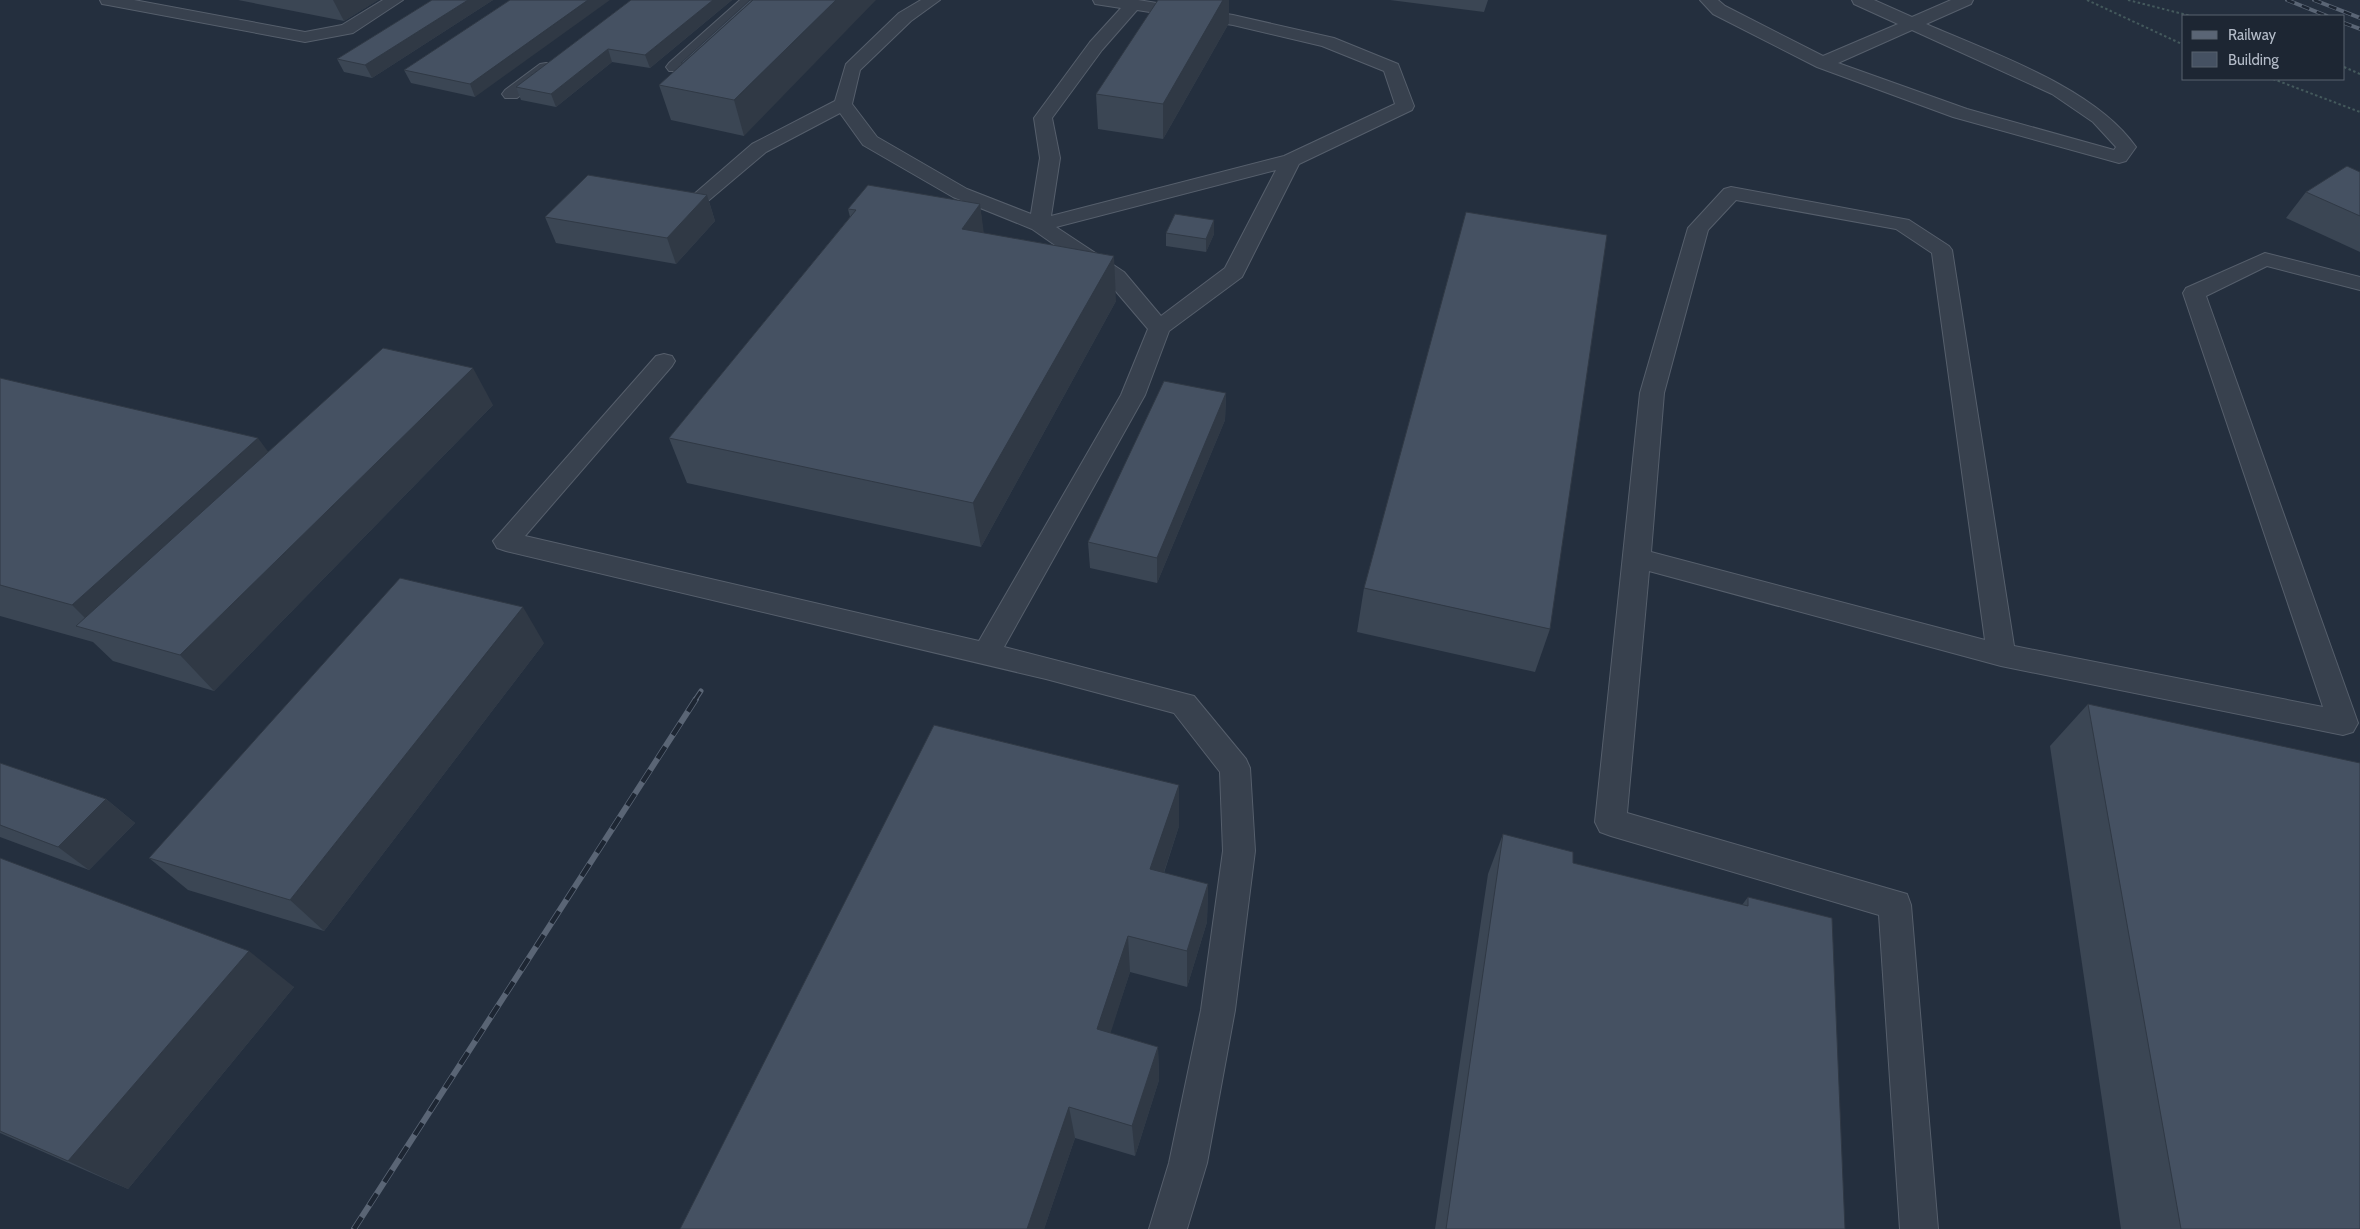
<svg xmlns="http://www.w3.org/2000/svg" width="2360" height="1229" font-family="Cabin,sans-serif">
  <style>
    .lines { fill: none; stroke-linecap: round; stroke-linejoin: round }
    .lane-casing { stroke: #565f6c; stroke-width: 2 }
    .path { stroke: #44595c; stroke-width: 2; stroke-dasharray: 2.5 2.5; stroke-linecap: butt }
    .lane { fill: #38414e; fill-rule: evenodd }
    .rail-far2-casing { stroke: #5a6575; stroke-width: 4 }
    .rail-far1-casing { stroke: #5a6575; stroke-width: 5 }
    .rail-casing { stroke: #5a6575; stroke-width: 6 }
    .rail-far2 { stroke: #1d2633; stroke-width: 2.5; stroke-dasharray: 8; stroke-linecap: butt }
    .rail-far1 { stroke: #1d2633; stroke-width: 3; stroke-dasharray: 10; stroke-linecap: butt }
    .rail { stroke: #1d2633; stroke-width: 4.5; stroke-dasharray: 14; stroke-linecap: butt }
    .wall { fill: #3b4654 }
    .shaded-wall { fill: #303945 }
    .building { fill: #455162; stroke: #303945 }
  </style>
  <rect width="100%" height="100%" fill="#242f3e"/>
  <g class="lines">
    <!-- lane casing -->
    <g class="lane-casing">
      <g id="lane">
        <path d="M100 0H134L305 32 342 25 383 0H403L353 33 305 42 108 5 102 4Z"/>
        <path d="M740 0H758L681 71H669L666 67 669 63Z"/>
        <path d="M921 0H940L911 21 860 70 852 104 877 137 967 189 1031 214 1040 158 1034 118 1090 42 1121 8 1095 4 1093 0H1138L1233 15 1334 38 1398 64 1414 106 1412 110 1299 164 1242 277 1169 331 1145 395 1004 647 1194 696 1246 759 1250 768 1255 851 1235 1010 1207 1163 1187 1229H1149L1169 1163 1201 1010 1223 851 1220 772 1174 713 1046 679 506 551 497 548 493 541 656 356 664 354 672 356 675 361 672 366 525 536 979 641 1121 395 1148 329 1108 282 1032 229 953 197 863 145 840 113 766 152 695 212 688 214 681 212 678 208 752 144 835 101 846 64 899 13ZM1137 10 1233 25 1322 46 1384 71 1395 104 1284 156 1051 216 1060 158 1052 118 1102 50ZM1276 170 1225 268 1161 316 1124 272 1056 227Z"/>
        <path d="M1700 0H1718L1725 6 1823 56 1898 24 1854 4 1852 0H1874L1912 17 1951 0H1973L1971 4 1926 24C1992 53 2094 87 2136 147L2126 161 2119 163 1953 117 1817 67 1713 14ZM1912 30 2052 94 2093 122 2116 147 2114 150 1967 109 1838 63Z"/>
        <path d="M546 63 552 64 555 68 552 72 517 98H505L502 94 505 90 540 64Z"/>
        <path d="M1731 187 1909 220 1949 246 1952 250 2014 646 2323 707 2183 293 2186 288 2265 253 2360 277V290L2267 266 2206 296 2358 723 2353 732 2343 735 2001 666 1649 571 1627 813 1907 894 1911 905 1938 1229H1900L1879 915 1611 836 1600 832 1595 822 1640 393 1688 228 1724 189ZM1736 200 1896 229 1932 253 1985 640 1651 552 1664 393 1708 230Z"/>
      </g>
    </g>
    <!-- path -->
    <g class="path">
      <path d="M2087 0 2184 45"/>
      <path d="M2128 0 2191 16"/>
      <path d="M2344 67 2360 74"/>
      <path d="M2273 79 2360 112"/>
    </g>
    <!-- lane -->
    <use href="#lane" class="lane"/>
    <!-- rail-far2 casing -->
    <g class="rail-far2-casing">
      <g id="rail-far2">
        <path d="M2287 0 2327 16"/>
        <path d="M2314 0 2360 18"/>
        <path d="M2344 23 2360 29"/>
      </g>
    </g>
    <!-- rail-far1 casing -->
    <g class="rail-far1-casing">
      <path id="rail-far1" d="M695 700 701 691"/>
    </g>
    <!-- rail casing -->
    <g class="rail-casing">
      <path id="rail" d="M354 1229 696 699"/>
    </g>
    <!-- rail-far2 -->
    <use href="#rail-far2" class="rail-far2"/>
    <!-- rail-far1 -->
    <use href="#rail-far1" class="rail-far1"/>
    <!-- rail -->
    <use href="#rail" class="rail"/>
  </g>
  <!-- wall -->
  <g class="wall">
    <path d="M238 0H378L344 21Z"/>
    <path d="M432 0H493L372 78 344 72 337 59Z"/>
    <path d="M510 0 475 97 411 83 404 70Z"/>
    <path d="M631 0H732L650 68 612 62 556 107 521 100 516 87Z"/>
    <path d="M750 0 744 136 671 120 659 85 682 65 681 63Z"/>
    <path d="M1390 0H1488L1484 12Z"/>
    <path d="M1229 23 1163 139 1098 129 1096 94Z"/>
    <path d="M2360 172V252L2286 218 2306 192Z"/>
    <path d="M707 195 715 221 676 264 556 243 545 217Z"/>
    <path d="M980 204 983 233 1116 301 981 547 687 483 669 438 850 217 848 209Z"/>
    <path d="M1214 220V234L1206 252 1166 246V233Z"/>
    <path d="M0 378 268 452 493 405 214 691 113 661 93 642 0 616Z"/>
    <path d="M1226 393 1225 420 1157 583 1090 568 1088 542Z"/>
    <path d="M1364 588 1550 629 1535 672 1357 632Z"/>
    <path d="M544 643 324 931 188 890 149 858Z"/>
    <path d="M2088 704 2360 1229H2121L2050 746Z"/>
    <path d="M0 763 106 799 135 823 89 870 0 837Z"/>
    <path d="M1179 826 1164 873 1208 884 1207 922 1187 987 1130 972 1110 1033 1158 1047 1159 1080 1135 1156 1075 1138 1044 1229H680Z"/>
    <path d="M1503 834 1573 863 1742 905 1748 897 1845 1229H1435L1488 874Z"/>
    <path d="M0 858 294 987 128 1189 0 1133Z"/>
  </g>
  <!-- shaded-wall -->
  <g class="shaded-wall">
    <path d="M333 0H378L344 21Z"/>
    <path d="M468 0H493L372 78 365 65Z"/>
    <path d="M588 0H610L475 97 470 84Z"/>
    <path d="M713 0H732L650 68 645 55Z"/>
    <path d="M836 0H876L744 136 734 100Z"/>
    <path d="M1223 0H1229V23L1163 139V104Z"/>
    <path d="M608 49 612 62 556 107 551 94Z"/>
    <path d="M707 195 715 221 676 264 667 238Z"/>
    <path d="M980 204 986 249 962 229Z"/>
    <path d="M1214 220V234L1206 252V239Z"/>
    <path d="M1114 256 1116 301 981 547 973 503Z"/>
    <path d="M473 368 493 405 214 691 180 655Z"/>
    <path d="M1226 393 1225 420 1157 583V558Z"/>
    <path d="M258 438 291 483 100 633 72 605Z"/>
    <path d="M523 607 544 643 324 931 290 900Z"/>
    <path d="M1179 785V826L1152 908 1150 869Z"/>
    <path d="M106 799 135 823 89 870 58 847Z"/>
    <path d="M1208 884 1207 922 1187 987V951Z"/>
    <path d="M1128 936 1130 972 1101 1063 1097 1029Z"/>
    <path d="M249 951 294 987 128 1189 68 1161Z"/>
    <path d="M1158 1047 1159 1080 1135 1156 1132 1126Z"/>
    <path d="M1069 1107 1075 1138 1044 1229H1027Z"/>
  </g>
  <!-- building -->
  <g class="building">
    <path d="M432 0H468L365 65 337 59Z"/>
    <path d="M510 0H588L470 84 404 70Z"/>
    <path d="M631 0H713L645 55 608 49 551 94 516 87Z"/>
    <path d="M750 0H753L683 63H681Z"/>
    <path d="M753 0H836L734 100 659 85Z"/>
    <path d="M1158 0H1223L1163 104 1096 94Z"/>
    <path d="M2347 166 2360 172V216L2306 192Z"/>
    <path d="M588 175 707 195 667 238 545 217Z"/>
    <path d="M868 185 980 204 962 229 1114 256 973 503 669 438 856 210 848 209Z"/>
    <path d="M1466 212 1607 235 1550 629 1364 588Z"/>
    <path d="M1175 214 1214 220 1206 239 1166 233Z"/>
    <path d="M383 348 473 368 180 655 76 626Z"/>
    <path d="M0 378 258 438 72 605 0 585Z"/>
    <path d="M1164 381 1226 393 1157 558 1088 542Z"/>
    <path d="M400 578 523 607 290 900 149 858Z"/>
    <path d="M2088 704 2360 763V1229H2181Z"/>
    <path d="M934 725 1179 785 1150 869 1208 884 1187 951 1128 936 1097 1029 1158 1047 1132 1126 1069 1107 1027 1229H680Z"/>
    <path d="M0 763 106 799 58 847 0 825Z"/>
    <path d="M1503 834 1573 852V863L1748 906V897L1832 918 1845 1229H1446Z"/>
    <path d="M0 858 249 951 68 1161 0 1131Z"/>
  </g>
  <!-- legend -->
  <rect x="2182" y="15" width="162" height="65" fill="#1d2633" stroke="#59626f"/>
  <rect x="2192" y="31" width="25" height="8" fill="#5a6575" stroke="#59626f"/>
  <text x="2228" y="40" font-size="15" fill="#b4bcc9">Railway</text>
  <rect x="2192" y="52" width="25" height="15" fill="#455162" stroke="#59626f"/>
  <text x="2228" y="65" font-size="15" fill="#b4bcc9">Building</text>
</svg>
